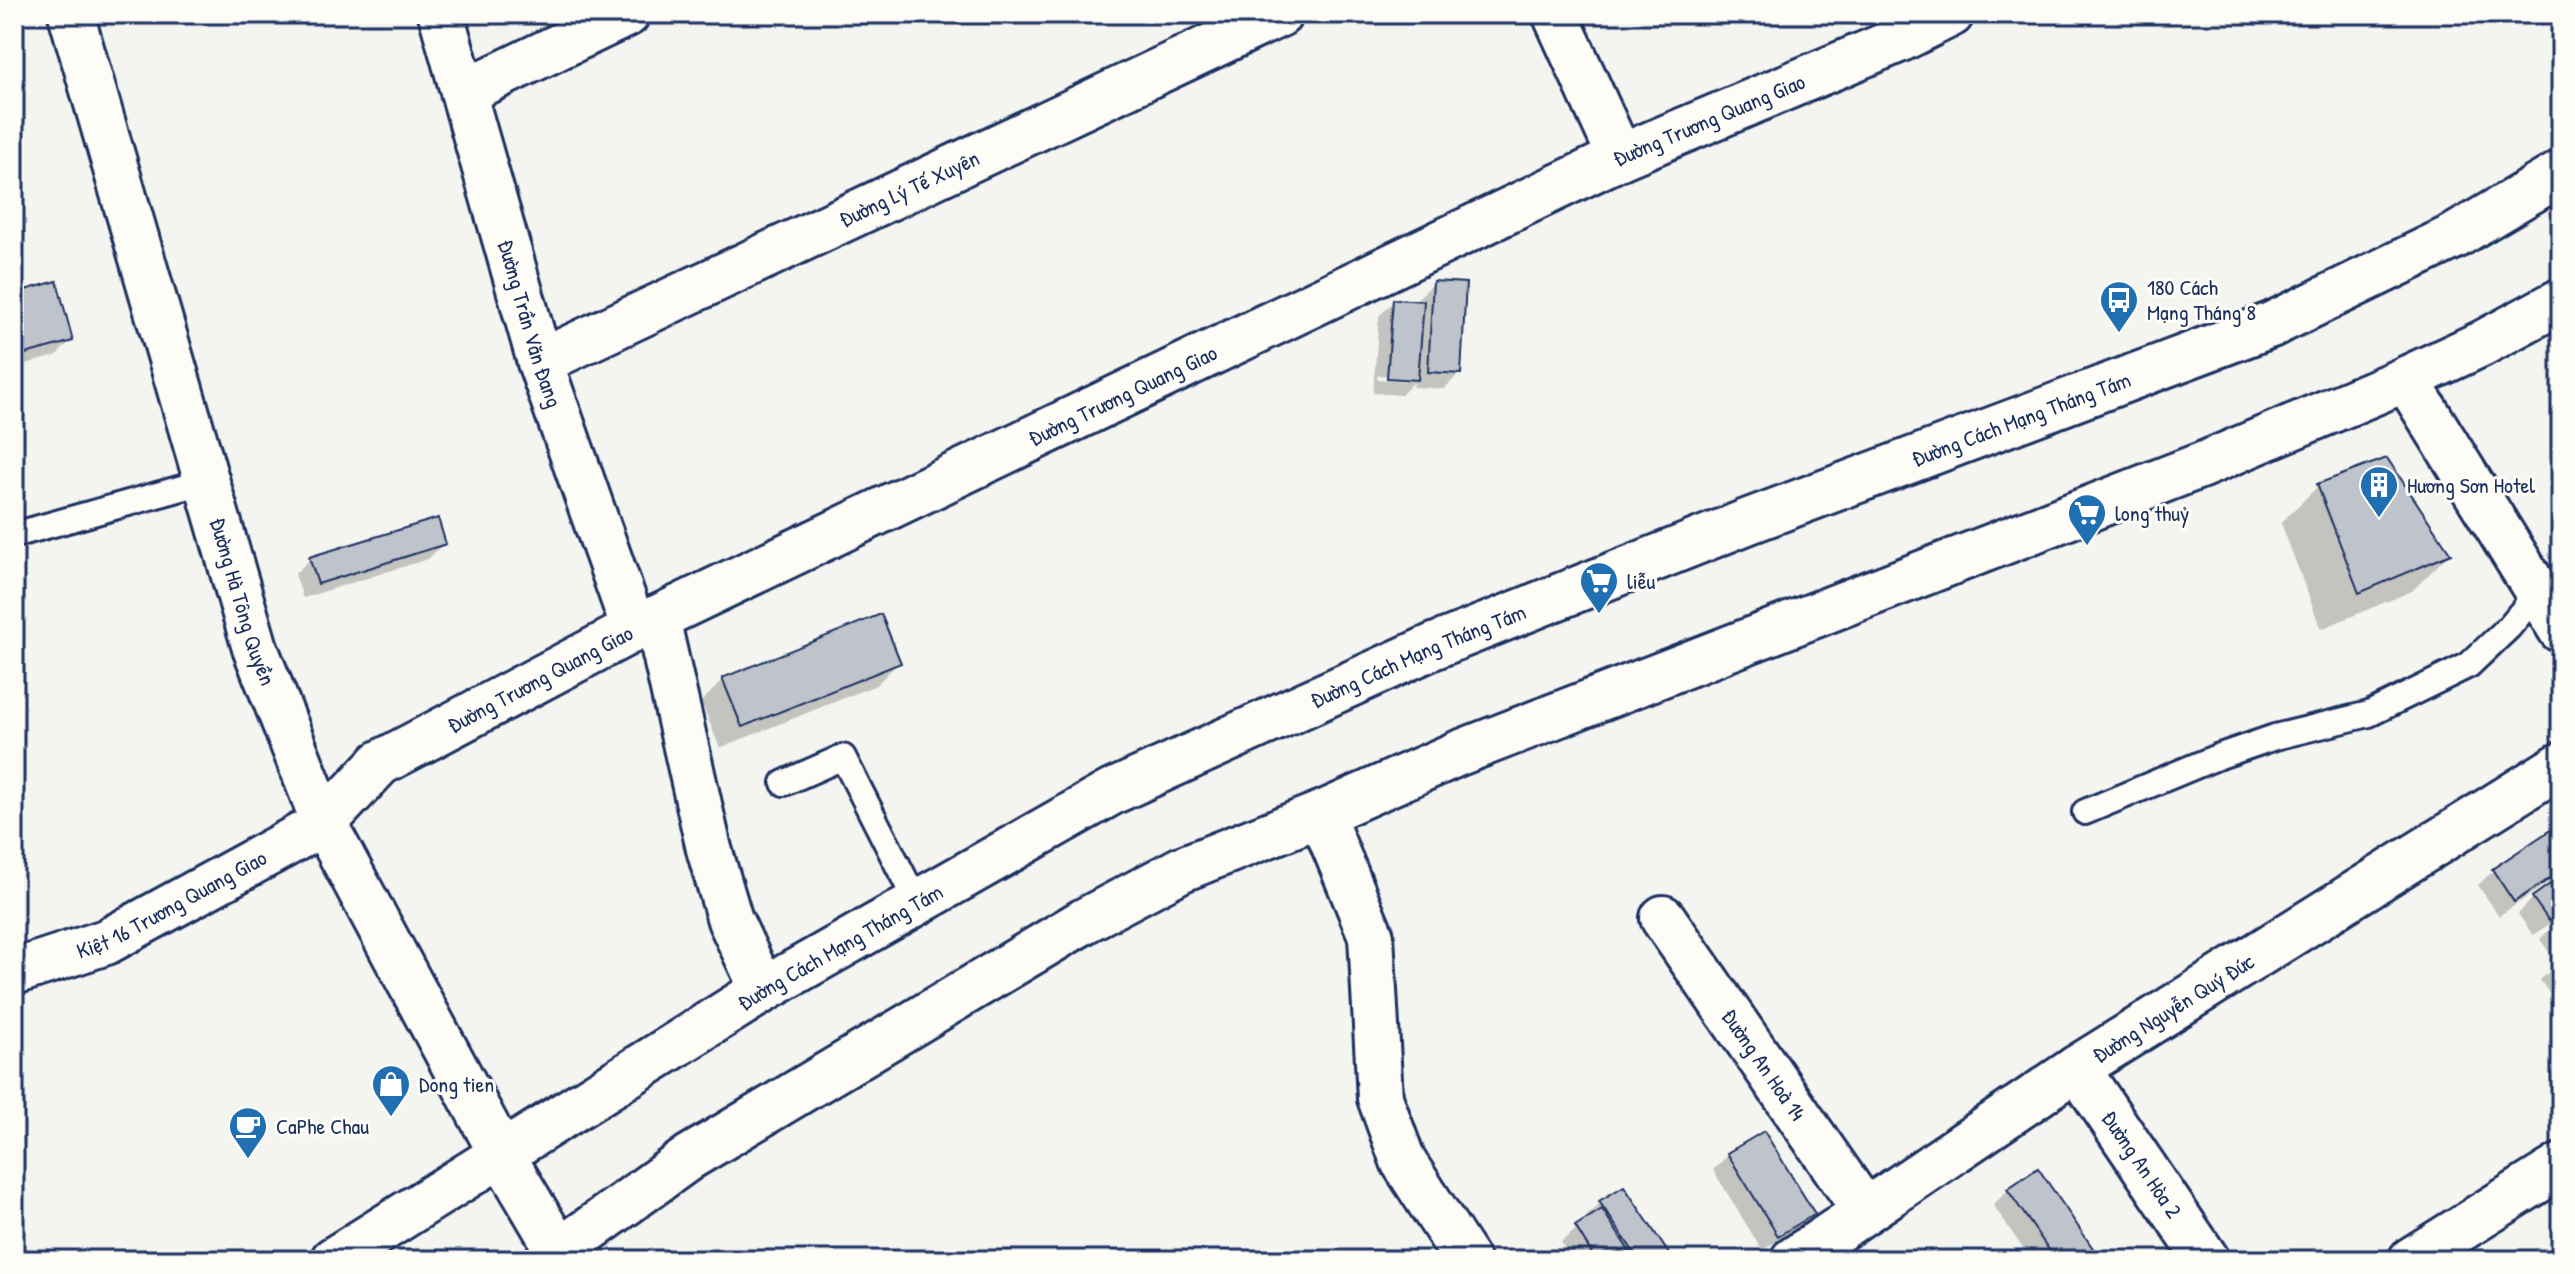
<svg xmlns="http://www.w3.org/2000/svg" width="2575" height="1274" font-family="'Patrick Hand',sans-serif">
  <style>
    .shadow { fill: #0003; fill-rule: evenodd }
    .building { fill: #bfc3cc; stroke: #1b2f5e; stroke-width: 2 }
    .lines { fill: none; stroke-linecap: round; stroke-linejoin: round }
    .service-casing { stroke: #1b2f5e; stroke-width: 30 }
    .minor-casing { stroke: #1b2f5e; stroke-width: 50 }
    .tertiary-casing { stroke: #1b2f5e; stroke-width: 50 }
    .trunk-casing { stroke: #1b2f5e; stroke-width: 50 }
    .service { stroke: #fdfcf7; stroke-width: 24 }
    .minor { stroke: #fdfcf7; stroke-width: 44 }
    .tertiary { stroke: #fdfcf7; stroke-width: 44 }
    .trunk { stroke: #fdfcf7; stroke-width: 44 }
    .labels { text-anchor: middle; stroke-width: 6; stroke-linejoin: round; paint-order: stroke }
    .street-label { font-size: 22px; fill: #1b2f5e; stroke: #fdfcf7 }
    .poi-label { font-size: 22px; fill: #1b2f5e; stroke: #fdfcf7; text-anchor: start }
  </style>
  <rect width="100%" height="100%" fill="#f4f4f1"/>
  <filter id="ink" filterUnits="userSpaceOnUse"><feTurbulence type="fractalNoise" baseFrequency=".0125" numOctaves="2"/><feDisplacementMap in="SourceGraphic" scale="16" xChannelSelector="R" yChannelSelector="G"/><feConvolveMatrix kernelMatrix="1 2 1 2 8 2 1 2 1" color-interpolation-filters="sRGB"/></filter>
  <g filter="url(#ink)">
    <!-- shadow -->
    <g class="shadow">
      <path d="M1434 283 1459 374 1444 389 1413 387 1414 382 1401 395 1373 393 1379 316 1394 301 1418 303V298ZM1378 375 1405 377V381L1377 379Z"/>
      <path d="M14 295 71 340 56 356 14 367Z"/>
      <path d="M2318 486 2449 554 2412 591 2321 629 2281 523Z"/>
      <path d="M443 544 428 559 303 598 295 574 310 559Z"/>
      <path d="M898 663 876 685 720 748 701 702 723 680Z"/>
      <path d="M2561 825V874L2499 916 2478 885 2494 870Z"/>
      <path d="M2561 879V991L2552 997 2540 980 2557 964 2540 939 2559 920 2558 918 2533 935 2518 914 2533 898Z"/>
      <path d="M1728 1155 1812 1214 1797 1229 1762 1250 1713 1170Z"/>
      <path d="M2008 1190 2098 1260H2031L1993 1205Z"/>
      <path d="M1600 1203 1671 1260H1572L1561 1242 1587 1220 1585 1218Z"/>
      <path d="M2561 1242V1260H2558L2552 1251Z"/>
    </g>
    <!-- building -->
    <g class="building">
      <path d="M57 281 73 341 14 357V293Z"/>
      <path d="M1433 281 1466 283 1461 374 1428 372Z"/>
      <path d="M1393 299 1424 301 1418 380 1387 378Z"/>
      <path d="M2387 458 2451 554 2359 593 2317 484Z"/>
      <path d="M438 518 446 544 318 584 309 557Z"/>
      <path d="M881 614 901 663 742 727 722 678Z"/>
      <path d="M2561 823V871L2514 902 2492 869Z"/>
      <path d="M2561 876V913L2549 921 2532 897Z"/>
      <path d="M2561 917V934L2553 923Z"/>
      <path d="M1764 1131 1815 1214 1778 1236 1727 1153Z"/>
      <path d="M2038 1168 2101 1260H2056L2007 1189Z"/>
      <path d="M1624 1186 1673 1260H1639L1599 1201Z"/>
      <path d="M1602 1209 1635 1260H1596L1575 1226Z"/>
    </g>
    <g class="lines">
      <!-- service casing -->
      <g class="service-casing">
        <g id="service">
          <path d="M14 535 207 481"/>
          <path d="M784 783 843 757 917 903"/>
          <path d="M2085 812 2217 757 2275 737 2369 714 2469 665 2509 627 2538 592"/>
        </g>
      </g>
      <!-- minor casing -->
      <g class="minor-casing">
        <g id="minor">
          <path id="s1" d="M441 14 540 362 634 629"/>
          <path d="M1555 14 1620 157"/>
          <path d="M464 92 627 14"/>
          <path id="s2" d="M540 362 1280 14"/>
          <path d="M2406 379 2561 630"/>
          <path d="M657 618 709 849 730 920 763 990"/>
          <path d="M1321 814 1371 936 1380 1098 1403 1161 1467 1260"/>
          <path id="s3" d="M1663 918 1865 1211"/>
          <path id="s4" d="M14 972 106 942 324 823 380 763 634 629 1620 157 1901 39 1951 14"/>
          <path id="s5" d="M2077 1068 2207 1260"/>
          <path id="s6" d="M1793 1260 2077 1068 2561 765"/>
          <path d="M2411 1260 2561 1166"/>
        </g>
      </g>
      <!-- tertiary casing -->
      <g class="tertiary-casing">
        <g id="tertiary">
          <path id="s7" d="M71 14 255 648 324 823 501 1153 564 1260"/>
        </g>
      </g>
      <!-- trunk casing -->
      <g class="trunk-casing">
        <g id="trunk">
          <path id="s8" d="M333 1260 763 990 1112 792 1432 647 1749 521 2271 325 2455 236 2561 173"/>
          <path d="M547 1260 690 1157 1084 921 1182 869 1321 814 1459 753 2202 465 2406 379 2481 344 2561 301"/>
        </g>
      </g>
      <!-- service -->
      <use href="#service" class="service"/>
      <!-- minor -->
      <use href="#minor" class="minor"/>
      <!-- tertiary -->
      <use href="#tertiary" class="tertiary"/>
      <!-- trunk -->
      <use href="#trunk" class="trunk"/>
    </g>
  </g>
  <!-- icons -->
  <defs>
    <g id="bus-pin" transform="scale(2)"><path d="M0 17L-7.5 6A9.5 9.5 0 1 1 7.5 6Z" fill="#1f6fb2" stroke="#fdfcf7"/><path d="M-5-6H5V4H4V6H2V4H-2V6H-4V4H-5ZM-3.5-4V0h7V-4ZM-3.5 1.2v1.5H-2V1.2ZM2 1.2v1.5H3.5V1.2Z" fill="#fff"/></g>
    <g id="building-pin" transform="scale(2)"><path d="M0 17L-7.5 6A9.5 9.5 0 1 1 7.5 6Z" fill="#1f6fb2" stroke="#fdfcf7"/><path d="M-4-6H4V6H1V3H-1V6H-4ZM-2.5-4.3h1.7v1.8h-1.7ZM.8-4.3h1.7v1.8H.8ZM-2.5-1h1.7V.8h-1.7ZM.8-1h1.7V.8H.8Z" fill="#fff"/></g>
    <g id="supermarket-pin" transform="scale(2)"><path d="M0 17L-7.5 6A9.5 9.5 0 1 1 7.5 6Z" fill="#1f6fb2" stroke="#fdfcf7"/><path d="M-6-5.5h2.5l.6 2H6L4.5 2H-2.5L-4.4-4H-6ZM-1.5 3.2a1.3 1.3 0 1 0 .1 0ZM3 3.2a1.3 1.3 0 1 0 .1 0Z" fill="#fff"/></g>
    <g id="shop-pin" transform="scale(2)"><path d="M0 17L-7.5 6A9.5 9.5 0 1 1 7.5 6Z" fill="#1f6fb2" stroke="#fdfcf7"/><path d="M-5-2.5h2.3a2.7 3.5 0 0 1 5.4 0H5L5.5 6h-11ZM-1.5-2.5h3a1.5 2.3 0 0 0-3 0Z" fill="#fff"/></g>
    <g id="cafe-pin" transform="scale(2)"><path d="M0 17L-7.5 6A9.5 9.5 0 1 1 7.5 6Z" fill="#1f6fb2" stroke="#fdfcf7"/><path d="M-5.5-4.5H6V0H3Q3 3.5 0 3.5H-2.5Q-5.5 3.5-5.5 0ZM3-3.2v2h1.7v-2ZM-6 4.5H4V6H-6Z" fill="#fff"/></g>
  </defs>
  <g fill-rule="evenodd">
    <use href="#bus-pin" x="2119" y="300"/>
    <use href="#building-pin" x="2379" y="485"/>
    <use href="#supermarket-pin" x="2087" y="513"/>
    <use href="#supermarket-pin" x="1599" y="581"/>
    <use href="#shop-pin" x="391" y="1084"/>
    <use href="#cafe-pin" x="248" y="1126"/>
  </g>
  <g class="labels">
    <!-- street labels -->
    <g class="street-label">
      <text dy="8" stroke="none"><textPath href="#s4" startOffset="1904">Đường Trương Quang Giao</textPath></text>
      <text dy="8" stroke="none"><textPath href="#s2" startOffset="408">Đường Lý Tế Xuyên</textPath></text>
      <text dy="8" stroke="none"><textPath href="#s1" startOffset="322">Đường Trần Văn Đang</textPath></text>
      <text dy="8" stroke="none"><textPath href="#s4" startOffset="1256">Đường Trương Quang Giao</textPath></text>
      <text dy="8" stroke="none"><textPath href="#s8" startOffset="1892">Đường Cách Mạng Tháng Tám</textPath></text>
      <text dy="8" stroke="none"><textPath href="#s7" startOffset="612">Đường Hà Tông Quyền</textPath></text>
      <text dy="8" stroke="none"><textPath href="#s8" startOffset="1244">Đường Cách Mạng Tháng Tám</textPath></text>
      <text dy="8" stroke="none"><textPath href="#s4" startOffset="608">Đường Trương Quang Giao</textPath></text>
      <text dy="8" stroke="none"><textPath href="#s4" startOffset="172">Kiệt 16 Trương Quang Giao</textPath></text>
      <text dy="8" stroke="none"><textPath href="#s8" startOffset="596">Đường Cách Mạng Tháng Tám</textPath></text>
      <text dy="8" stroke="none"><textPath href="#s6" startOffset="456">Đường Nguyễn Quý Đức</textPath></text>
      <text dy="8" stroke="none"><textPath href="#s3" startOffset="178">Đường An Hoà 14</textPath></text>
      <text dy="8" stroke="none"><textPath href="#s5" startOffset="116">Đường An Hòa 2</textPath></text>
    </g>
    <!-- poi labels -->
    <g class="poi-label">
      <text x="2147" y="295">180 Cách<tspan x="2147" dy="25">Mạng Tháng 8</tspan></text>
      <text x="2407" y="493">Hương Sơn Hotel</text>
      <text x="2115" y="521">long thuỷ</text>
      <text x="1627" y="589">liễu</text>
      <text x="419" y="1092">Dong tien</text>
      <text x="276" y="1134">CaPhe Chau</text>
    </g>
  </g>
  <!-- margin -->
  <rect width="2575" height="1274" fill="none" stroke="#fdfcf7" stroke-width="48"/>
  <rect x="24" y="24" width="2527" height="1226" fill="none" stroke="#1b2f5e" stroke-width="3" filter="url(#ink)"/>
</svg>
